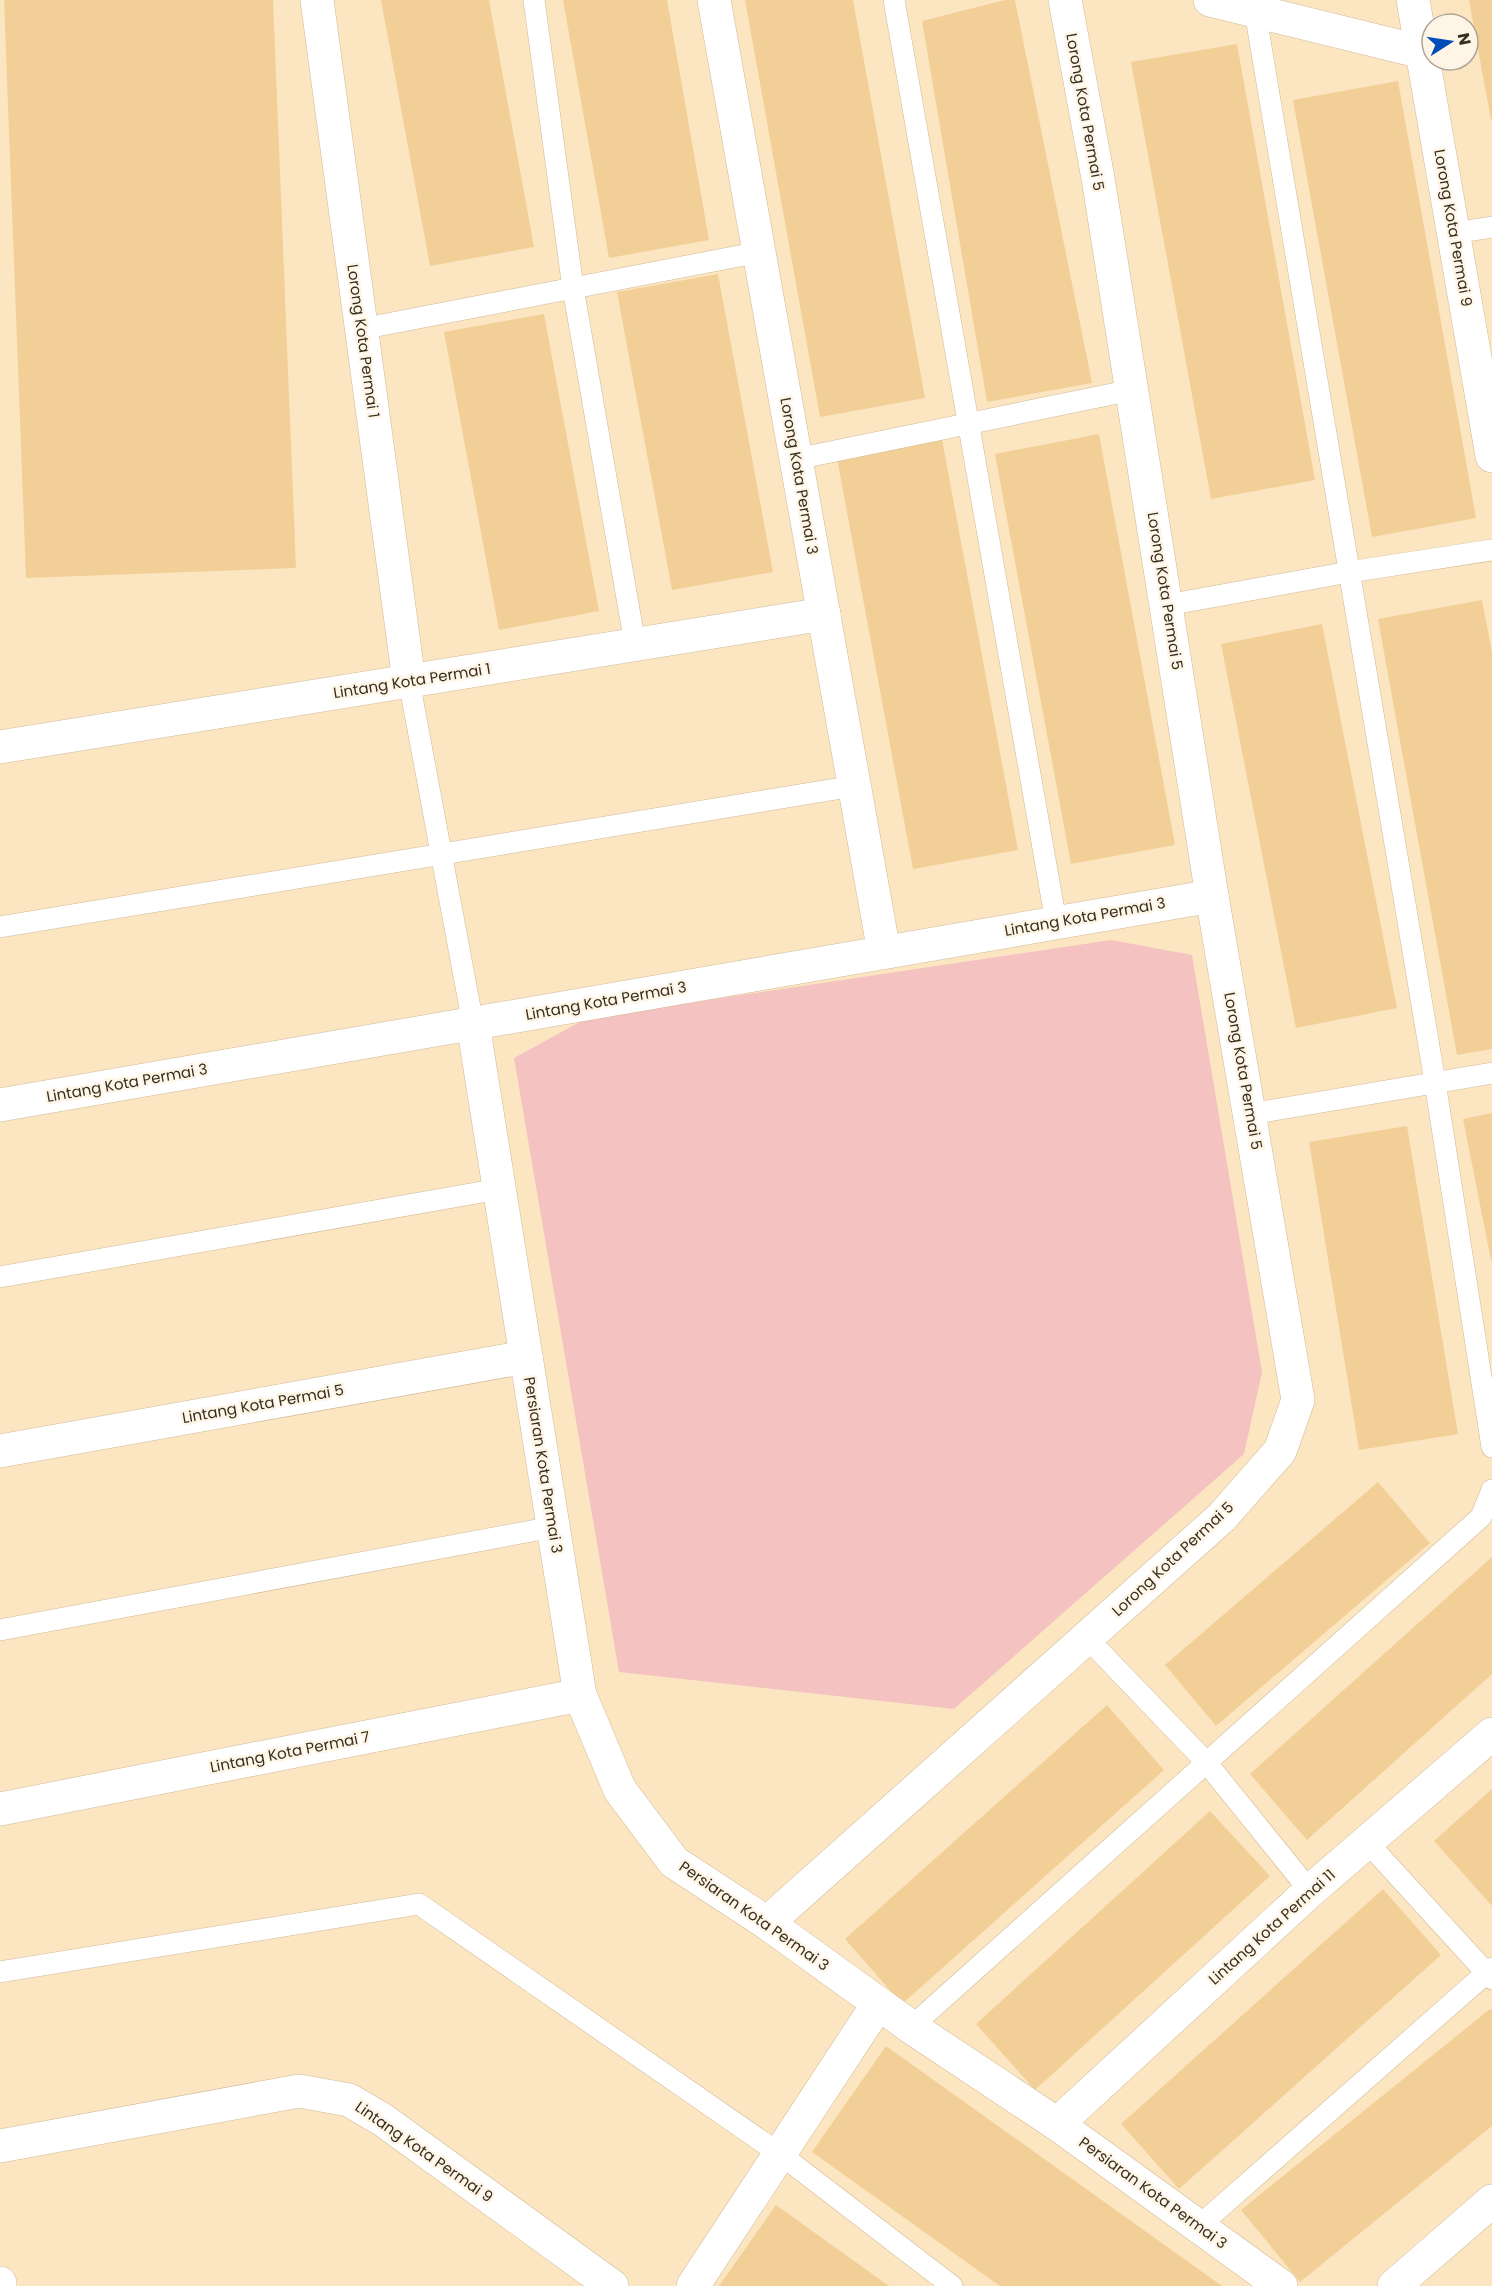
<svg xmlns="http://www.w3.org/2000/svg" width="1492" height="2286" font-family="Poppins,sans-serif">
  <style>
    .green { fill: #f4c2c1 }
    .building { fill: #f2cf96 }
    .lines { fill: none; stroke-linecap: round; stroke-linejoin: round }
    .lane-casing { stroke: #cfba97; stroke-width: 22 }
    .street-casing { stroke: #cfba97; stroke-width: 34 }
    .lane { stroke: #fff; stroke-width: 21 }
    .street { stroke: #fff; stroke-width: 33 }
    .labels { text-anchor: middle; stroke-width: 5; stroke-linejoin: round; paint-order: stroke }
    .street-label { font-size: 15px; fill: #362e20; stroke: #fef5e7 }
  </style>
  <rect width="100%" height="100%" fill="#fce6c2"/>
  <!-- green -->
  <path class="green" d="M1111 940 1192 955 1262 1372 1244 1454 954 1709 619 1672 514 1058 587 1018Z"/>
  <!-- building -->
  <g class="building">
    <path d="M4 0H273L296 568 26 578Z"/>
    <path d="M381 0H489L534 247 430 266Z"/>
    <path d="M563 0H667L709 240 609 258Z"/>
    <path d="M745 0H853L925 398 820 417Z"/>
    <path d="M1005 0H1015L1092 383 987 402 922 21Z"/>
    <path d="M1469 0H1492V120H1491Z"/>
    <path d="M1237 44 1315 480 1211 499 1131 62Z"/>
    <path d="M1398 81 1476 518 1372 537 1293 100Z"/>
    <path d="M718 274 773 572 672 590 617 292Z"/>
    <path d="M544 314 599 611 499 630 444 332Z"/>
    <path d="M1099 434 1175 845 1071 864 995 454Z"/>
    <path d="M942 439 1018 850 913 869 837 458Z"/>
    <path d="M1482 600 1492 653V1049L1457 1055 1378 619Z"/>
    <path d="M1322 624 1397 1008 1296 1028 1221 644Z"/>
    <path d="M1492 1113V1260H1491L1463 1119Z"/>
    <path d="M1407 1126 1458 1434 1359 1450 1309 1142Z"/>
    <path d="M1378 1482 1430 1543 1216 1726 1165 1665Z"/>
    <path d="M1492 1557V1674L1307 1840 1250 1774Z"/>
    <path d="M1107 1705 1164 1770 902 2004 845 1939Z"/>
    <path d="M1492 1789V1906L1434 1841Z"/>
    <path d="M1210 1811 1270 1876 1035 2090 976 2024Z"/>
    <path d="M1383 1889 1441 1955 1179 2189 1121 2124Z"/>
    <path d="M1490 2009 1492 2011V2126L1300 2282 1241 2210Z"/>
    <path d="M886 2046 1222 2286H1000L812 2152Z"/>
    <path d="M776 2205 889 2286H719Z"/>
  </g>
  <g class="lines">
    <!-- lane casing -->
    <g class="lane-casing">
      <g id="lane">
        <path d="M534 0 573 288 635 644"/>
        <path d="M894 0 1056 922"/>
        <path d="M1255 11 1435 1082 1492 1447"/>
        <path d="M1454 233 1492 227"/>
        <path d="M361 329 760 252"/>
        <path d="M796 459 1132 390"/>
        <path d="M1167 605 1349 572 1492 550"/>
        <path d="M409 681 473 1024"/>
        <path d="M0 927 854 786"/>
        <path d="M1250 1114 1492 1073"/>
        <path d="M0 1277 499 1189"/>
        <path d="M0 1630 553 1527"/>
        <path d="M1087 1638 1206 1762 1310 1891"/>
        <path d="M1367 1842 1492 1979"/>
        <path d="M0 1972 419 1904 780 2154 952 2286"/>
        <path d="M911 2027 1481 1517 1492 1490"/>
        <path d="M1199 2226 1492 1968"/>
      </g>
    </g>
    <!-- street casing -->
    <g class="street-casing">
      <g id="street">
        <path d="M317 0 409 681"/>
        <path d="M714 0 884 952"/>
        <path d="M1210 0 1422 52"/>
        <path d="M1413 0 1492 456"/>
        <path d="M0 747 824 614"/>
        <path d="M473 1024 580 1695 620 1790 674 1862 767 1923 911 2027 1057 2124 1281 2286"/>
        <path d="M0 1105 1212 896"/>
        <path d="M0 1451 526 1357"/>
        <path d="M0 1809 580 1695"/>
        <path d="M767 1923 1222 1517 1280 1451 1298 1400 1212 896 1098 178 1065 0"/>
        <path d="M1057 2124 1310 1891 1492 1734"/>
        <path d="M0 2146 299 2091 349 2100 383 2120 612 2286"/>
        <path d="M0 2283V2286"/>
        <path d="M693 2286 878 2004"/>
        <path d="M1394 2286 1492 2201"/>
      </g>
    </g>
    <!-- lane -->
    <use href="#lane" class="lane"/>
    <!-- street -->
    <use href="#street" class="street"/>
  </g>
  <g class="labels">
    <!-- street labels -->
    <g class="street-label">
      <text transform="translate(1085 112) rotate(80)" y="5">Lorong Kota Permai 5</text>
      <text transform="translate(1453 228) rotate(80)" y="5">Lorong Kota Permai 9</text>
      <text transform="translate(363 341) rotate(82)" y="5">Lorong Kota Permai 1</text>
      <text transform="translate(799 476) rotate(80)" y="5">Lorong Kota Permai 3</text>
      <text transform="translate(1165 591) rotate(81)" y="5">Lorong Kota Permai 5</text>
      <text transform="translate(412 681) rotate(-9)" y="5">Lintang Kota Permai 1</text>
      <text transform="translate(1085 917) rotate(-10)" y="5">Lintang Kota Permai 3</text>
      <text transform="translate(606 1001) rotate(-10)" y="5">Lintang Kota Permai 3</text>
      <text transform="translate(1243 1071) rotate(80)" y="5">Lorong Kota Permai 5</text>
      <text transform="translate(127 1083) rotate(-10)" y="5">Lintang Kota Permai 3</text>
      <text transform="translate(263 1404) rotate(-10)" y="5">Lintang Kota Permai 5</text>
      <text transform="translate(543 1465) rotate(81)" y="5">Persiaran Kota Permai 3</text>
      <text transform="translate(1173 1559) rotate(-43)" y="5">Lorong Kota Permai 5</text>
      <text transform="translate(290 1752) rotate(-11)" y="5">Lintang Kota Permai 7</text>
      <text transform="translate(754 1916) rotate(35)" y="5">Persiaran Kota Permai 3</text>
      <text transform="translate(1272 1927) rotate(-42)" y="5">Lintang Kota Permai 11</text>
      <text transform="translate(424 2152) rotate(35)" y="5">Lintang Kota Permai 9</text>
      <text transform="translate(1153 2193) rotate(36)" y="5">Persiaran Kota Permai 3</text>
    </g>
  </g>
  <!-- north arrow -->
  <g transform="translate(1450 42) rotate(78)"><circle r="28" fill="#fef5e7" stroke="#aea597" stroke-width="1.5"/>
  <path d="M0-4.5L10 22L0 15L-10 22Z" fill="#004db7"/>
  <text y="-9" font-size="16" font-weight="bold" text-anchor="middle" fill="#362e20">N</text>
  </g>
</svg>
